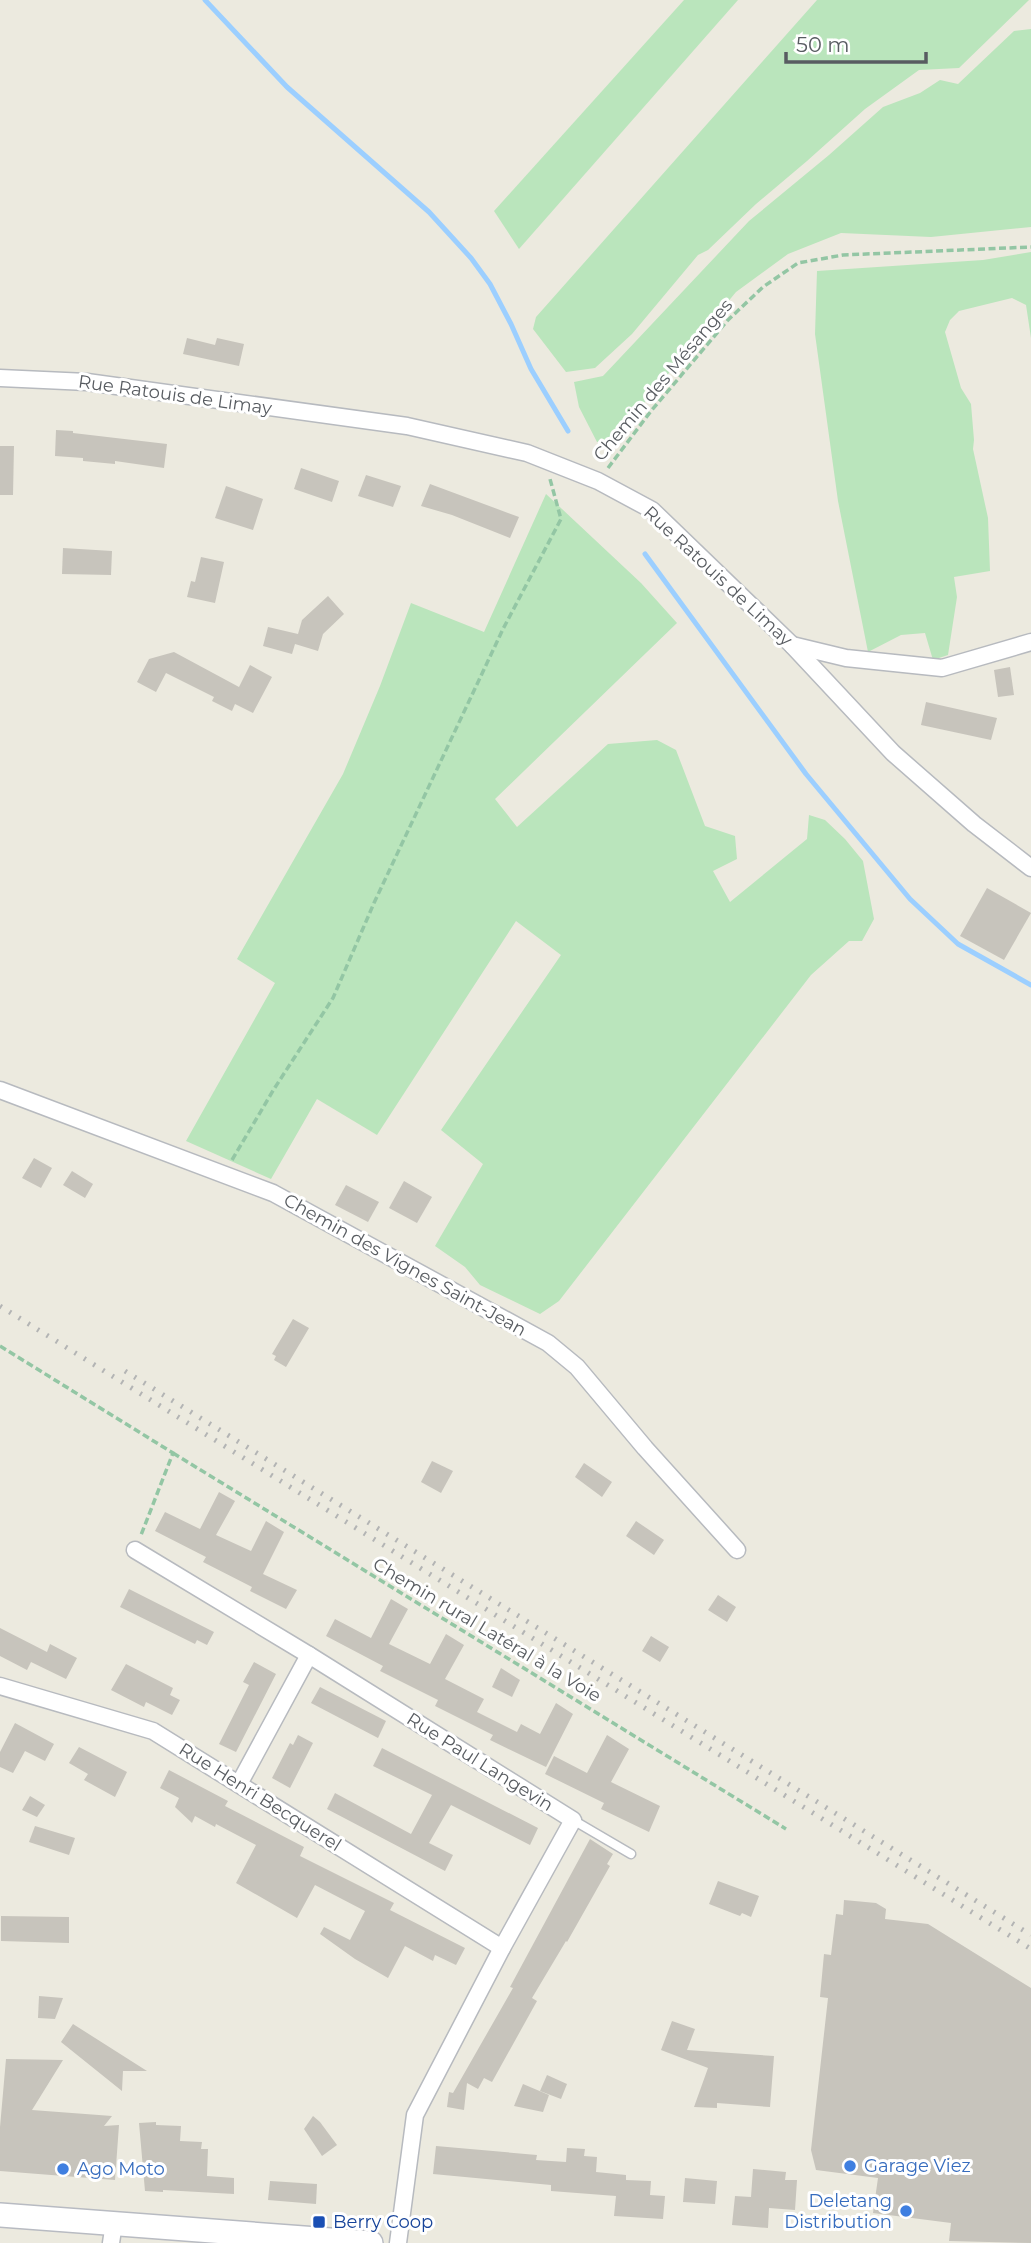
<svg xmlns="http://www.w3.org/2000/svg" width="1031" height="2243" font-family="Montserrat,sans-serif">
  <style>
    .green { fill: #bae5bc }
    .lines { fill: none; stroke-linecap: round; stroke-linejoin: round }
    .stream { stroke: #9ccfff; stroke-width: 5 }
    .building { fill: #c7c4bc }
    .lane-casing { stroke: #b7babf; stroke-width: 11 }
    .street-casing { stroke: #b7babf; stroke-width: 19 }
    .secondary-casing { stroke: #b8bbc2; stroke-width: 26 }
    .path { stroke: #93c6a4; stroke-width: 3.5; stroke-dasharray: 7 3.5; stroke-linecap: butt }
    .lane { stroke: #fff; stroke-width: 8 }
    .street { stroke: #fff; stroke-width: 16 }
    .secondary { stroke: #fff; stroke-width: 23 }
    .rail { stroke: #b3b4b4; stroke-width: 5; stroke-dasharray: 2 9; stroke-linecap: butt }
    .shop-dot { fill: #3f7fe0; stroke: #fff; stroke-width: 2.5 }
    .transit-dot { fill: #1a4fb4; stroke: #fff; stroke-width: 2.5 }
    .labels { text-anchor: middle; stroke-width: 6; stroke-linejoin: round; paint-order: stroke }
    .street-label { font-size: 18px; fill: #585c61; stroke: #fff }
    .shop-label { font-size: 18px; fill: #366cbe; stroke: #fff; text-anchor: start }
    .transit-label { font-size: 18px; fill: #164399; stroke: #fff; text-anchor: start }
  </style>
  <rect width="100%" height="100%" fill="#eceadf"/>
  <!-- green -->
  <g class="green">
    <path d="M684 0H738L519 249 494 211Z"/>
    <path d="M817 0H1029L959 68 919 70 865 109 807 161 756 204 708 250 698 255 632 334 595 368 566 372 533 329 536 317Z"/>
    <path d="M1031 29V227L931 237 841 233 788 254 736 292 611 443 597 442 579 407 574 382 603 376 749 221 829 155 883 107 920 93 940 80 958 84 1014 31Z"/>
    <path d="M1031 252V338L1026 305 1012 298 959 311 950 320 945 332 961 388 971 404 974 440 973 449 988 518 990 571 954 577 957 597 948 655 933 660 925 633 901 635 868 652 838 501 815 334 817 271 983 260Z"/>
    <path d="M546 494 641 583 677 623 495 799 517 827 608 744 657 740 676 750 705 826 735 836 737 859 713 871 730 902 807 839 809 815 825 820 845 839 863 861 874 919 862 941H849L811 975 559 1301 540 1314 480 1285 465 1267 435 1246 483 1164 441 1130 561 955 516 921 377 1135 317 1099 271 1179 186 1141 275 983 237 959 343 774 380 686 411 603 484 632Z"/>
  </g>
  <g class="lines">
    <!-- stream -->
    <g class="stream">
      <path d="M205 0 287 87 429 212 471 258 490 284 511 324 531 369 568 431"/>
      <path d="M645 554 806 774 910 899 958 944 1031 985"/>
    </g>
  </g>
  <!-- building -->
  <g class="building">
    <path d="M187 338 215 345 217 338 244 344 239 366 183 354Z"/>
    <path d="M56 430 73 431V433L167 444 164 468 115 461V464L83 461V458L55 456Z"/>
    <path d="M0 446H14L13 495H0Z"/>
    <path d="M301 468 339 481 332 502 294 489Z"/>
    <path d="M366 475 401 486 393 507 358 496Z"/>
    <path d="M430 484 519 517 510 538 452 515 421 506Z"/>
    <path d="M226 486 263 499 253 530 215 518Z"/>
    <path d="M63 548 112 551 111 575 62 574Z"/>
    <path d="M201 557 224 562 215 603 187 597 191 581 195 582Z"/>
    <path d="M328 596 344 614 323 634 318 651 295 644 292 654 263 646 268 627 298 634 302 620Z"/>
    <path d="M174 652 239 687 250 665 272 677 253 713 235 704 232 711 212 701 214 697 166 673 156 692 137 682 149 659Z"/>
    <path d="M1010 667 1014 695 998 697 994 670Z"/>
    <path d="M926 702 997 718 991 740 921 725Z"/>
    <path d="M987 888 1031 913 1004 960 960 936Z"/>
    <path d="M34 1158 52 1168 41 1188 22 1178Z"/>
    <path d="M72 1171 93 1184 85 1198 63 1185Z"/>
    <path d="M404 1181 432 1197 417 1223 389 1208Z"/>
    <path d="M346 1185 379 1202 368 1222 335 1205Z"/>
    <path d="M293 1319 309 1328 286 1367 274 1360 276 1356 272 1354Z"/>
    <path d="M432 1461 453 1471 441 1493 421 1482Z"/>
    <path d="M584 1463 612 1482 602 1497 575 1477Z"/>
    <path d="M219 1492 235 1501 216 1535 251 1551 266 1521 284 1532 263 1574 297 1590 286 1609 250 1591 252 1587 203 1562 206 1557 155 1531 165 1512 200 1529Z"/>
    <path d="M636 1521 664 1540 654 1555 626 1536Z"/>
    <path d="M129 1589 214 1632 207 1645 197 1640 195 1644 120 1607Z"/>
    <path d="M718 1595 736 1607 727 1622 708 1610Z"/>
    <path d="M391 1599 408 1609 389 1644 430 1664 446 1634 464 1645 445 1679 484 1699 477 1712 517 1732 521 1724 540 1734 556 1703 573 1714 546 1767 490 1740 493 1735 435 1706 438 1700 380 1671 383 1666 326 1636 335 1619 371 1638Z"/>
    <path d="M0 1628 47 1652 50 1644 77 1658 66 1679 31 1662 27 1670 0 1656Z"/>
    <path d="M651 1636 669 1647 660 1662 642 1651Z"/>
    <path d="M254 1662 276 1674 236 1752 219 1744 249 1685 243 1682Z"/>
    <path d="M126 1664 173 1688 170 1695 180 1700 172 1715 146 1702 144 1707 111 1690Z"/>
    <path d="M501 1668 520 1680 512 1697 492 1687Z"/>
    <path d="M320 1687 386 1721 378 1738 311 1703Z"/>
    <path d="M15 1723 54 1744 45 1761 25 1751 13 1773 0 1767V1752Z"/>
    <path d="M298 1735 313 1743 290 1788 272 1778 290 1743 293 1745Z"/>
    <path d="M607 1735 629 1749 611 1782 660 1806 649 1832 601 1809 604 1803 545 1774 554 1756 587 1773Z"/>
    <path d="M79 1747 127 1772 115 1797 84 1780 88 1774 69 1763Z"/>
    <path d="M382 1748 538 1828 530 1845 451 1805 429 1843 453 1855 445 1871 327 1809 335 1793 411 1834 432 1795 373 1766Z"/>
    <path d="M169 1770 228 1801 225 1806 304 1847 300 1856 394 1903 390 1910 465 1948 456 1965 435 1955 433 1961 405 1946 388 1978 355 1959 320 1934 324 1927 350 1940 365 1911 315 1885 297 1918 236 1883 256 1845 216 1824 215 1827 195 1816 192 1823 175 1807 179 1798 160 1788Z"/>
    <path d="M30 1796 45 1805 37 1817 22 1810Z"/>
    <path d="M35 1826 75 1838 69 1855 29 1842Z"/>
    <path d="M590 1839 613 1854 607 1864 610 1866 567 1942 566 1941 532 1998 537 2001 492 2082 484 2078 478 2089 467 2083 464 2110 447 2107 449 2092 453 2093 513 1988 510 1987Z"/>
    <path d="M718 1881 759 1896 751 1917 742 1913 740 1916 709 1904Z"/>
    <path d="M844 1900 876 1903 886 1909 885 1919 928 1924 1031 1988V2243L949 2241 951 2223 873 2213 878 2178 816 2170 811 2150 828 1998 820 1997 824 1954 831 1955 836 1914 843 1915Z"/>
    <path d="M1 1916 69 1917V1943L1 1941Z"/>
    <path d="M39 1996 63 1998 55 2019 38 2018Z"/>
    <path d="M672 2021 695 2029 687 2050 774 2056 770 2107 717 2103V2108L694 2107 708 2068 661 2050Z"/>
    <path d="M73 2024 147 2071H123L122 2091 61 2042Z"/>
    <path d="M6 2059 63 2060 32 2110 112 2116 104 2126 119 2125 115 2180 0 2171V2127Z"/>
    <path d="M547 2075 567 2084 561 2099 540 2091Z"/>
    <path d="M523 2084 549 2095 543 2112 514 2106Z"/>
    <path d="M313 2116 320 2122 337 2145 322 2156 304 2129Z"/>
    <path d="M156 2122V2125L181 2126 180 2141 202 2142 201 2149H208L207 2176 234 2178V2194L163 2190V2192L145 2191 139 2123Z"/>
    <path d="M436 2146 537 2155 536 2160 566 2162 567 2148 585 2149 584 2156 597 2157 596 2172 626 2175V2180L651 2181 650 2195 665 2196 663 2219 614 2216 616 2196 551 2191V2185L433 2174Z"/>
    <path d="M753 2169 786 2172 785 2180H797L795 2210 769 2208 768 2228 732 2225 735 2196 751 2197Z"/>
    <path d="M685 2178 717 2181 715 2204 683 2202Z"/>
    <path d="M270 2181 317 2184 316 2204 268 2200Z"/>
  </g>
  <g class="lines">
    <!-- lane casing -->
    <g class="lane-casing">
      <path id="lane" d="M573 1820 631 1854"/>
    </g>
    <!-- street casing -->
    <g class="street-casing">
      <g id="street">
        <path d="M0 378 87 382 407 426 527 453 598 481 652 510 792 645 893 753 974 824 1031 868"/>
        <path d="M792 645 846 658 942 668 1031 642"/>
        <path d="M0 1090 273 1193 548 1343 577 1367 645 1448 737 1550"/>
        <path d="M135 1550 309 1655 573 1820 502 1948 415 2115 398 2243"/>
        <path d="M0 1686 153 1731 502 1948"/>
        <path d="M239 1784 309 1655"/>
        <path d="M111 2243 114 2223"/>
      </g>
    </g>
    <!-- secondary casing -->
    <g class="secondary-casing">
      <path id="secondary" d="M0 2215 371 2243"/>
    </g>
    <!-- path -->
    <g class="path">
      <path d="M608 468 651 411 728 320 763 287 798 263 843 255 1031 247"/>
      <path d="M232 1160 274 1089 333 998 374 903 503 629 561 519 550 479"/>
      <path d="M0 1346 173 1453 141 1535"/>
      <path d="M173 1453 786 1829"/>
    </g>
    <!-- lane -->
    <use href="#lane" class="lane"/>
    <!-- street -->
    <use href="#street" class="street"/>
    <!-- secondary -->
    <use href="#secondary" class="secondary"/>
    <!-- rail -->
    <g class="rail">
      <path d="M0 1306 1031 1949"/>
      <path d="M125 1371 1031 1935"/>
    </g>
  </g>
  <!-- markers -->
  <g class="shop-dot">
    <circle cx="850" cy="2166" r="7"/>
    <circle cx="63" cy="2169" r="7"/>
    <circle cx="906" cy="2211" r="7"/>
  </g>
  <rect class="transit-dot" x="312" y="2215" width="14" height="14" rx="3.5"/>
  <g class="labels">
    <!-- street labels -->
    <g class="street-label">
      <text transform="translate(663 380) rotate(-50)" y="6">Chemin des Mésanges</text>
      <text transform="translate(175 395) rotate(8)" y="6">Rue Ratouis de Limay</text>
      <text transform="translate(718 576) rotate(43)" y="6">Rue Ratouis de Limay</text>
      <text transform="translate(405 1265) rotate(29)" y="6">Chemin des Vignes Saint-Jean</text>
      <text transform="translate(487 1630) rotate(31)" y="6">Chemin rural Latéral à la Voie</text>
      <text transform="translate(480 1762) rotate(32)" y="6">Rue Paul Langevin</text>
      <text transform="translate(260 1797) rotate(32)" y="6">Rue Henri Becquerel</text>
    </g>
    <!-- shop labels -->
    <g class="shop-label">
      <text x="864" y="2172">Garage Viez</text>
      <text x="77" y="2175">Ago Moto</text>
      <text x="892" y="2207" text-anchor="end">Deletang<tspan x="892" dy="21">Distribution</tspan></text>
    </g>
    <!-- transit labels -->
    <g class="transit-label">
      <text x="333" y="2228">Berry Coop</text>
    </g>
  </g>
  <!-- scale -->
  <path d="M786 52v10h140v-10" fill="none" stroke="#585c61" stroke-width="3.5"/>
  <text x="796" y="52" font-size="21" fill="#585c61" stroke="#ffffff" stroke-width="5" paint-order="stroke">50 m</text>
</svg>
